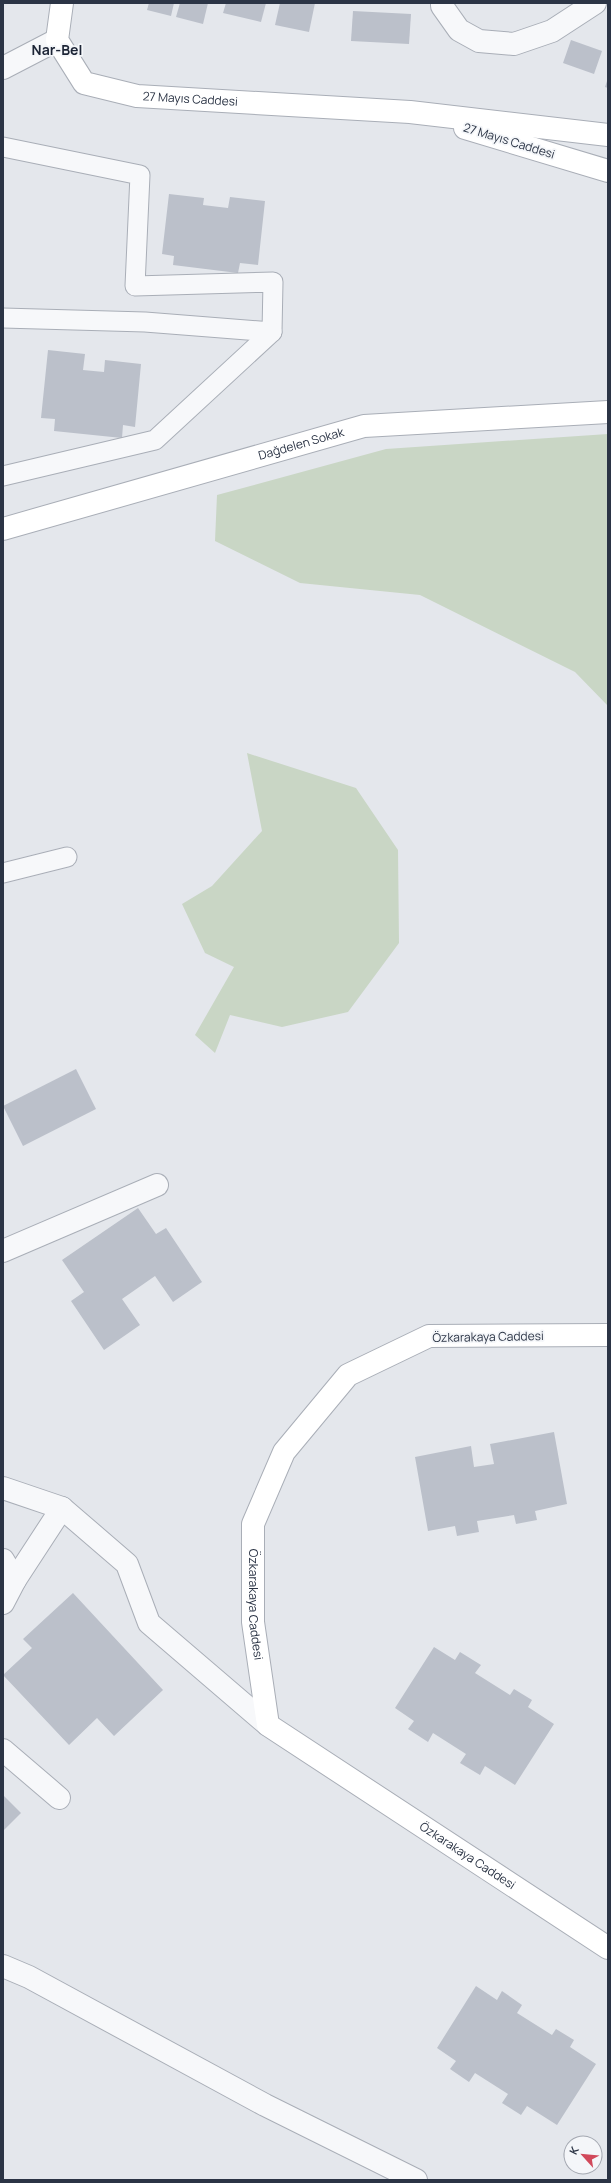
<svg xmlns="http://www.w3.org/2000/svg" width="611" height="2183" font-family="Manrope,sans-serif">
  <style>
    .green { fill: #c9d6c5 }
    .building { fill: #bbc0ca }
    .lines { fill: none; stroke-linecap: round; stroke-linejoin: round }
    .lane-casing { stroke: #a9aeb7; stroke-width: 21 }
    .street-casing { stroke: #a9aeb7; stroke-width: 24 }
    .secondary-casing { stroke: #a9aeb7; stroke-width: 24 }
    .lane { stroke: #f7f8fa; stroke-width: 19 }
    .street { stroke: #f7f8fa; stroke-width: 22 }
    .secondary { stroke: #fff; stroke-width: 22 }
    .labels { text-anchor: middle; stroke-width: 3.5; stroke-linejoin: round; paint-order: stroke }
    .street-label { font-size: 12px; fill: #2b3445; stroke: #f4f6f9 }
    .quarter-label { font-size: 14px; font-weight: bold; fill: #1d2536; stroke: #f4f6f9 }
  </style>
  <rect width="100%" height="100%" fill="#e4e7ec"/>
  <!-- green -->
  <g class="green">
    <path d="M608 434V706L575 672 420 595 300 583 215 541 217 495 386 449Z"/>
    <path d="M247 753 356 788 398 850 399 943 348 1012 282 1027 230 1015 215 1053 195 1035 234 967 205 953 182 904 212 886 262 831Z"/>
  </g>
  <!-- building -->
  <g class="building">
    <path d="M149 3H174L171 16 147 10Z"/>
    <path d="M180 3H208L203 24 176 17Z"/>
    <path d="M226 3H266L261 22 223 13Z"/>
    <path d="M280 3H315L309 32 275 25Z"/>
    <path d="M353 11 411 14 409 44 351 41Z"/>
    <path d="M571 40 602 51 594 74 563 63Z"/>
    <path d="M608 78V88L605 87Z"/>
    <path d="M169 194 204 198 203 205 228 208 230 197 265 201 258 265 240 263 238 273 173 265 174 256 162 254Z"/>
    <path d="M48 350 85 354 83 370 104 372 105 360 141 364 135 427 123 425 122 438 54 431 55 419 41 418Z"/>
    <path d="M76 1069 96 1109 23 1146 3 1106Z"/>
    <path d="M138 1208 156 1234 166 1228 202 1282 173 1302 155 1276 122 1299 140 1325 104 1350 71 1301 84 1292 62 1260Z"/>
    <path d="M554 1432 567 1504 535 1511 537 1520 516 1524 514 1515 477 1521 479 1532 457 1536 455 1526 428 1531 415 1457 471 1446 474 1467 494 1464 490 1444Z"/>
    <path d="M73 1593 163 1690 114 1736 97 1718 69 1745 3 1675 32 1648 23 1639Z"/>
    <path d="M434 1647 455 1660 460 1652 481 1665 475 1673 510 1695 514 1689 532 1700 528 1707 554 1724 515 1785 485 1766 480 1775 460 1763 466 1754 433 1733 428 1742 408 1729 414 1721 395 1708Z"/>
    <path d="M3 1795 21 1813 3 1831Z"/>
    <path d="M476 1986 497 2000 502 1991 522 2005 517 2013 552 2035 556 2029 574 2040 570 2047 596 2064 557 2125 527 2106 521 2115 502 2103 508 2094 475 2073 469 2082 450 2069 456 2061 437 2048Z"/>
  </g>
  <g class="lines">
    <!-- lane casing -->
    <g class="lane-casing">
      <g id="lane">
        <path d="M3 147 140 175 135 286 273 282 272 332 155 440 3 476"/>
        <path d="M3 318 145 322 272 332"/>
        <path d="M3 873 67 857"/>
      </g>
    </g>
    <!-- street casing -->
    <g class="street-casing">
      <g id="street">
        <path d="M442 3V6L459 30 479 41 514 44 552 31 595 3"/>
        <path d="M3 68 57 40"/>
        <path d="M3 1251 157 1185"/>
        <path d="M3 1488 62 1508 127 1564 149 1623 268 1725"/>
        <path d="M3 1560 15 1580"/>
        <path d="M3 1603 15 1580 62 1508"/>
        <path d="M3 1750 59 1798"/>
        <path d="M3 1966 29 1977 265 2105 416 2180"/>
      </g>
    </g>
    <!-- secondary casing -->
    <g class="secondary-casing">
      <g id="secondary">
        <path id="s1" d="M62 3 57 40 84 83 137 96 410 112 608 135"/>
        <path d="M465 128 608 171"/>
        <path id="s2" d="M3 529 364 426 608 412"/>
        <path id="s3" d="M608 1335 429 1336 348 1375 284 1452 253 1524V1622L268 1725 608 1948"/>
      </g>
    </g>
    <!-- lane -->
    <use href="#lane" class="lane"/>
    <!-- street -->
    <use href="#street" class="street"/>
    <!-- secondary -->
    <use href="#secondary" class="secondary"/>
  </g>
  <g class="labels">
    <!-- street labels -->
    <g class="street-label">
      <text dy="4" stroke="none"><textPath href="#s1" startOffset="196">27 Mayıs Caddesi</textPath></text>
      <text transform="translate(509 141) rotate(17)" y="4">27 Mayıs Caddesi</text>
      <text dy="4" stroke="none"><textPath href="#s2" startOffset="310">Dağdelen Sokak</textPath></text>
      <text transform="translate(488 1337) rotate(-1)" y="4">Özkarakaya Caddesi</text>
      <text dy="4" stroke="none"><textPath href="#s3" startOffset="528">Özkarakaya Caddesi</textPath></text>
      <text dy="4" stroke="none"><textPath href="#s3" startOffset="888">Özkarakaya Caddesi</textPath></text>
    </g>
    <!-- quarter labels -->
    <g class="quarter-label">
      <text x="57" y="55">Nar-Bel</text>
    </g>
  </g>
  <!-- border -->
  <rect width="611" height="2183" fill="none" stroke="#2b3445" stroke-width="8"/>
  <!-- north arrow -->
  <g transform="translate(583 2155) rotate(297)"><circle r="19" fill="#f4f6f9" stroke="#a4a8b1"/>
  <path d="M0-3L7 15L0 10L-7 15Z" fill="#d1495b"/>
  <text y="-6" font-size="11" font-weight="bold" text-anchor="middle" fill="#2b3445">K</text>
  </g>
</svg>
